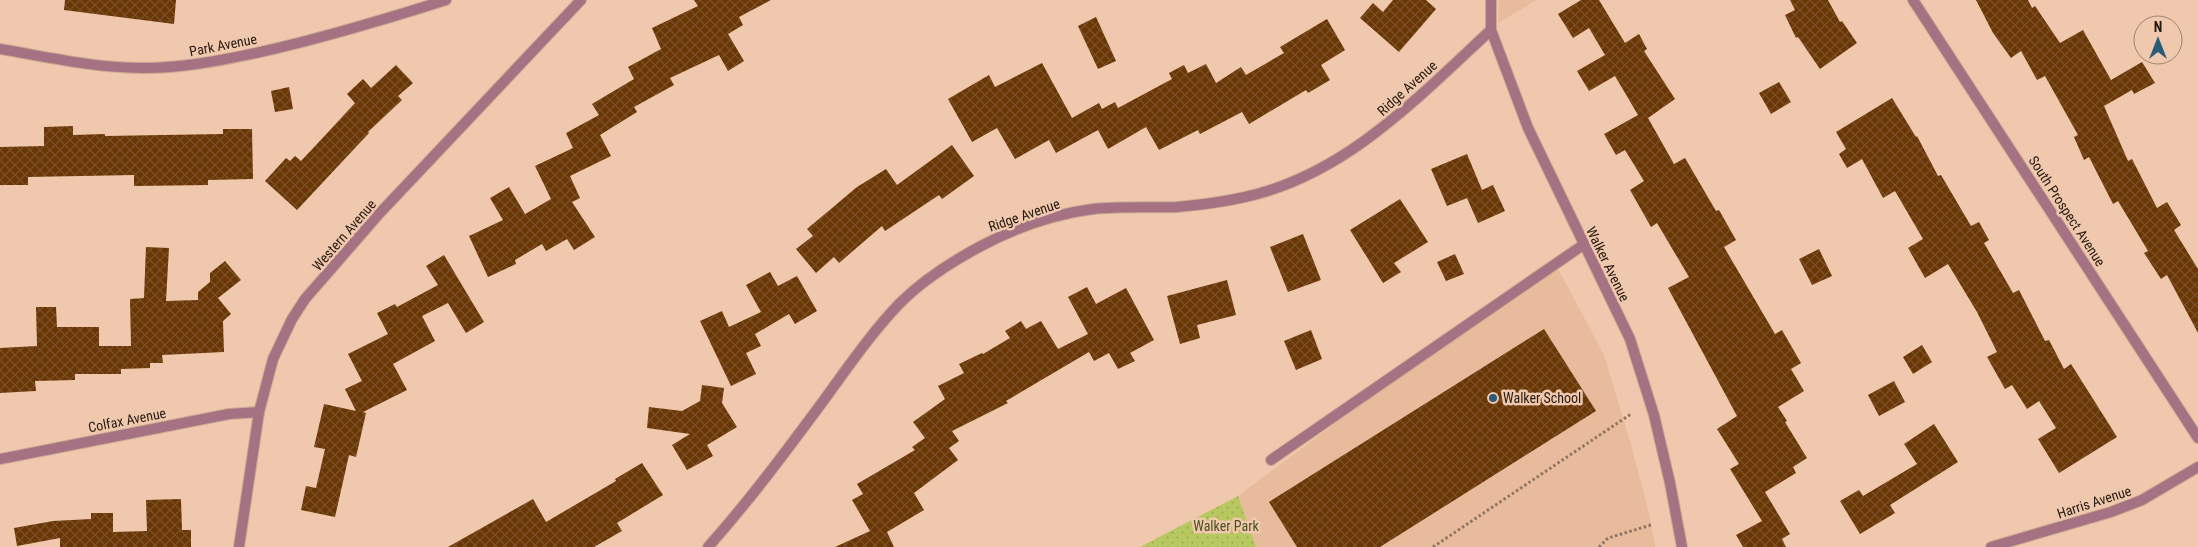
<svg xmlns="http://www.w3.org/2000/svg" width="2198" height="547" font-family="'Roboto Condensed',sans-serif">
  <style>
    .built { fill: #e7bb9b }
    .park { fill: url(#park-dots) }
    .building { fill: url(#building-cross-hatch) }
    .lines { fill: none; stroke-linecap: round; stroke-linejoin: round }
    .lane-casing { stroke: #cba891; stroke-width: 12 }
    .street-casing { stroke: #cba891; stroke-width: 12 }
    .path { stroke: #907562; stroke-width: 3; stroke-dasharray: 2.5 2.5; stroke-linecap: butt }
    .lane { stroke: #a57283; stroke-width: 10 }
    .street { stroke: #a57283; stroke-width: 10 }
    .poi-dot { fill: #2a5c7a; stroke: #efc8ad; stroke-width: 2 }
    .labels { text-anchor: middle; stroke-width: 5; stroke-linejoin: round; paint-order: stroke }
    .street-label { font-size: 14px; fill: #27190f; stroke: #efc8ad }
    .poi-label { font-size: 14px; fill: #27190f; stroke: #efc8ad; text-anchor: start }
    .park-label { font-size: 14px; fill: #4b5220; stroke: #efc8ad }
  </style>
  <defs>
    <pattern id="park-dots" width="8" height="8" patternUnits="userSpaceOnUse" patternTransform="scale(1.25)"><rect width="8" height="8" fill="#b8c860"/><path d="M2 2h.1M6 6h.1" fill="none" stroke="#9eab52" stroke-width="1.8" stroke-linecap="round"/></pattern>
    <pattern id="building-cross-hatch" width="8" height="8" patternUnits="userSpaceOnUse" patternTransform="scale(1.25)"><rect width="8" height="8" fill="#693604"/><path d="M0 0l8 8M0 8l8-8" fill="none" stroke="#7a5028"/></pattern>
  </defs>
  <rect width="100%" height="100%" fill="#efc8ad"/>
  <!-- built -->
  <g class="built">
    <path d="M1499 0H1537L1498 23Z"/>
    <path d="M1554 261 1604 355 1630 441 1650 517 1655 547H1256L1238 496Z"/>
  </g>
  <!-- park -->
  <path class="park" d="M1238 496 1256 547H1140Z"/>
  <!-- building -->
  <g class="building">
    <path d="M65 0H176L174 24 64 10Z"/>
    <path d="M694 0H771L739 17 743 25 728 34 744 61 728 71 719 55 670 78 674 85 634 107 637 112 600 135 611 156 570 176 580 198 572 202 595 237 574 250 567 239 546 251 542 244 515 260 516 264 488 277 469 236 503 220 490 198 509 187 525 214 551 199 535 166 573 148 566 133 599 115 592 104 634 79 628 67 661 49 652 28 698 6Z"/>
    <path d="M1393 0H1426L1436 9 1399 52 1360 18 1373 3 1383 12Z"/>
    <path d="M1581 0H1599L1625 43 1639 34 1647 49 1644 51 1675 99 1648 118 1674 164 1685 158 1716 211 1719 210 1736 240 1724 247 1775 334 1782 330 1801 363 1791 369 1804 391 1778 407 1787 421 1785 422 1807 458 1793 467 1796 473 1765 492 1790 534 1782 539 1786 547H1743L1736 535 1762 521 1730 469 1739 464 1717 429 1737 416 1668 288 1689 277 1657 223 1651 227 1630 190 1644 181 1625 150 1616 155 1604 134 1638 115 1615 76 1589 91 1577 71 1605 55 1589 28 1573 38 1558 14Z"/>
    <path d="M1790 0H1828L1840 22 1842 21 1857 43 1820 69 1798 37 1796 38 1785 15 1795 10Z"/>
    <path d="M1976 0H2028L2032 8 2035 6 2060 43 2083 30 2111 80 2142 62 2155 83 2134 94 2132 90 2104 106 2128 161 2132 159 2157 208 2167 202 2181 225 2174 230 2198 269V333L2167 275 2161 279 2144 253 2148 251 2118 201 2113 204 2089 157 2084 160 2074 137 2078 135 2045 76 2037 80 2021 51 2011 58 1993 33Z"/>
    <path d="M1096 17 1116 61 1098 69 1078 26Z"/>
    <path d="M1327 19 1345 50 1321 65 1330 80 1308 93 1306 90 1249 124 1242 112 1200 134 1198 130 1159 150 1146 127 1108 149 1098 130 1056 153 1049 140 1015 159 997 128 972 142 948 99 989 75 995 87 1042 63 1072 118 1099 103 1102 109 1115 102 1118 108 1172 79 1169 73 1184 65 1188 73 1206 64 1216 83 1241 67 1246 75 1284 53 1280 47Z"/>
    <path d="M396 65 413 83 398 96 402 100 368 132 369 133 297 210 265 181 286 158 290 161 295 156 301 161 317 144 355 103 347 94 363 79 371 88Z"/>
    <path d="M1779 82 1791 102 1771 114 1759 93Z"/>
    <path d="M289 87 293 109 275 112 271 91Z"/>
    <path d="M1892 98 1916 137 1917 136 1938 176 1941 175 1971 226 1979 222 1989 240 1984 243 2013 293 2019 290 2045 341 2049 340 2064 369 2071 364 2117 437 2059 473 2038 439 2056 428 2039 401 2027 409 2012 385 2005 389 1987 357 1997 352 1977 312 1948 264 1925 278 1908 248 1923 239 1895 191 1883 198 1862 159 1847 168 1839 154 1846 149 1836 132Z"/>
    <path d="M73 126V135L105 134V136L223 134V129H252L253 179 208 180V185L134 186V175L28 177V185H0V147L44 146V127Z"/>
    <path d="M952 145 974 176 942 199 939 195 885 231 882 226 839 263 834 257 816 273 796 249 813 236 807 229 857 187 886 169 897 185Z"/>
    <path d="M1467 154 1482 190 1493 185 1505 211 1478 223 1467 198 1447 206 1431 169Z"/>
    <path d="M1400 199 1428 242 1394 263 1401 272 1383 283 1350 230Z"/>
    <path d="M1303 234 1321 280 1288 292 1270 247Z"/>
    <path d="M146 247 169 248 166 301 198 300V292L210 282V273L225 261 241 280 218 298 231 314 223 321 224 352 162 355 163 363H150V368L121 369V374H75V380L35 381 36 391 0 393V348L37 346 36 307H56L57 327H99V346H131L130 299 144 298Z"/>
    <path d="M1819 249 1832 276 1812 285 1799 259Z"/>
    <path d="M1455 254 1464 274 1446 281 1437 262Z"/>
    <path d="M444 255 484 322 466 333 448 303 422 316 435 341 393 364 407 390 363 412 366 413 356 457 349 455 335 517 301 510 306 486 316 488 325 449 314 447 324 404 356 411 345 389 362 381 348 354 388 334 377 313 395 304 397 307 438 285 426 266Z"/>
    <path d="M770 272 778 286 797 276 817 311 795 324 789 314 755 334 761 346 746 353 756 374 731 386 700 321 722 311 729 327 761 312 746 285Z"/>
    <path d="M1227 280 1236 315 1197 325 1200 338 1180 344 1167 296Z"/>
    <path d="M1087 287 1096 304 1126 288 1154 340 1130 353 1135 361 1118 369 1109 353 1094 361 1089 352 1006 401 1008 403 952 431 959 441 949 448 958 460 914 493 924 510 887 532 894 547H835L870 531 852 500 863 494 857 484 915 450 912 447 925 438 913 422 945 399 938 386 964 373 959 364 982 353 983 354 1010 338 1005 331 1021 321 1026 329 1041 321 1058 349 1088 334 1068 297Z"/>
    <path d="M1544 329 1596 411 1380 547H1297L1269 502Z"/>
    <path d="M1311 330 1322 359 1296 370 1284 341Z"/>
    <path d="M1922 345 1932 362 1913 374 1903 357Z"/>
    <path d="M1894 381 1905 402 1879 416 1868 395Z"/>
    <path d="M702 385 724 388 722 403 737 427 707 445 713 456 687 470 672 445 690 434 647 428 649 407 682 411 700 401Z"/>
    <path d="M1934 424 1958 462 1890 505 1895 513 1860 534 1840 501 1859 490 1863 496 1917 464 1904 444Z"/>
    <path d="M642 463 663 495 617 523 622 531 594 547H448L533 499 546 522 616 481 615 479Z"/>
    <path d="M181 499 182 530H191V547H60V538L17 546 14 528 53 521 91 519V513H113V532L147 531 146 500Z"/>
  </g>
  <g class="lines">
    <!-- lane casing -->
    <g class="lane-casing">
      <path id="lane" d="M1271 460 1583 245"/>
    </g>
    <!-- street casing -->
    <g class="street-casing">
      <g id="street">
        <path d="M1491 0V30L1528 128 1630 339 1654 415 1670 483 1682 547"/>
        <path d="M1913 0 2198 438"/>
        <path d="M0 49C47 57 95 68 143 68 182 68 218 61 256 53 320 39 383 20 446 0"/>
        <path d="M0 459 229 414 259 412"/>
        <path d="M239 547 259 412 273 359 292 319 305 299 378 215 581 0"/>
        <path d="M708 547C750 500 787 450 824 400 848 367 872 332 900 303 923 280 953 261 981 246 1015 228 1054 214 1093 209 1121 206 1149 208 1177 207 1200 205 1223 202 1245 197 1346 175 1418 97 1491 30"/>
        <path d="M1991 547 2111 512 2142 500 2198 467"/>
      </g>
    </g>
    <!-- path -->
    <g class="path">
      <path d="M1433 547 1631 414"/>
      <path d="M1599 547 1608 538 1651 525"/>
    </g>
    <!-- lane -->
    <use href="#lane" class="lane"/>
    <!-- street -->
    <use href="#street" class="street"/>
  </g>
  <!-- markers -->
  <circle class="poi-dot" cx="1493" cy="398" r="5"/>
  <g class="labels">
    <!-- street labels -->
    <g class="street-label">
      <text transform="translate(223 45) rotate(-11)" y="5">Park Avenue</text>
      <text transform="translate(1407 88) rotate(-42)" y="5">Ridge Avenue</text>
      <text transform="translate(2067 211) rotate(57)" y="5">South Prospect Avenue</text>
      <text transform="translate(1024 215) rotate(-19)" y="5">Ridge Avenue</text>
      <text transform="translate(344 235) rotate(-49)" y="5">Western Avenue</text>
      <text transform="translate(1608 264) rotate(64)" y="5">Walker Avenue</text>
      <text transform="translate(127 420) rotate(-11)" y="5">Colfax Avenue</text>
      <text transform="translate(2094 502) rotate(-18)" y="5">Harris Avenue</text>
    </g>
    <!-- poi labels -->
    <g class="poi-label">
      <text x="1503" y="403">Walker School</text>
    </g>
    <!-- park labels -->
    <g class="park-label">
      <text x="1226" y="531">Walker Park</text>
    </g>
  </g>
  <!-- north arrow -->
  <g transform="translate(2158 40)"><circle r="24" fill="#efc8ad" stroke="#9f826e"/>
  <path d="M0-4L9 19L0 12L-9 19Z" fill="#2a5c7a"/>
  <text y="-8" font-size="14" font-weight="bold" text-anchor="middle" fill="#27190f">N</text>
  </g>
</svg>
